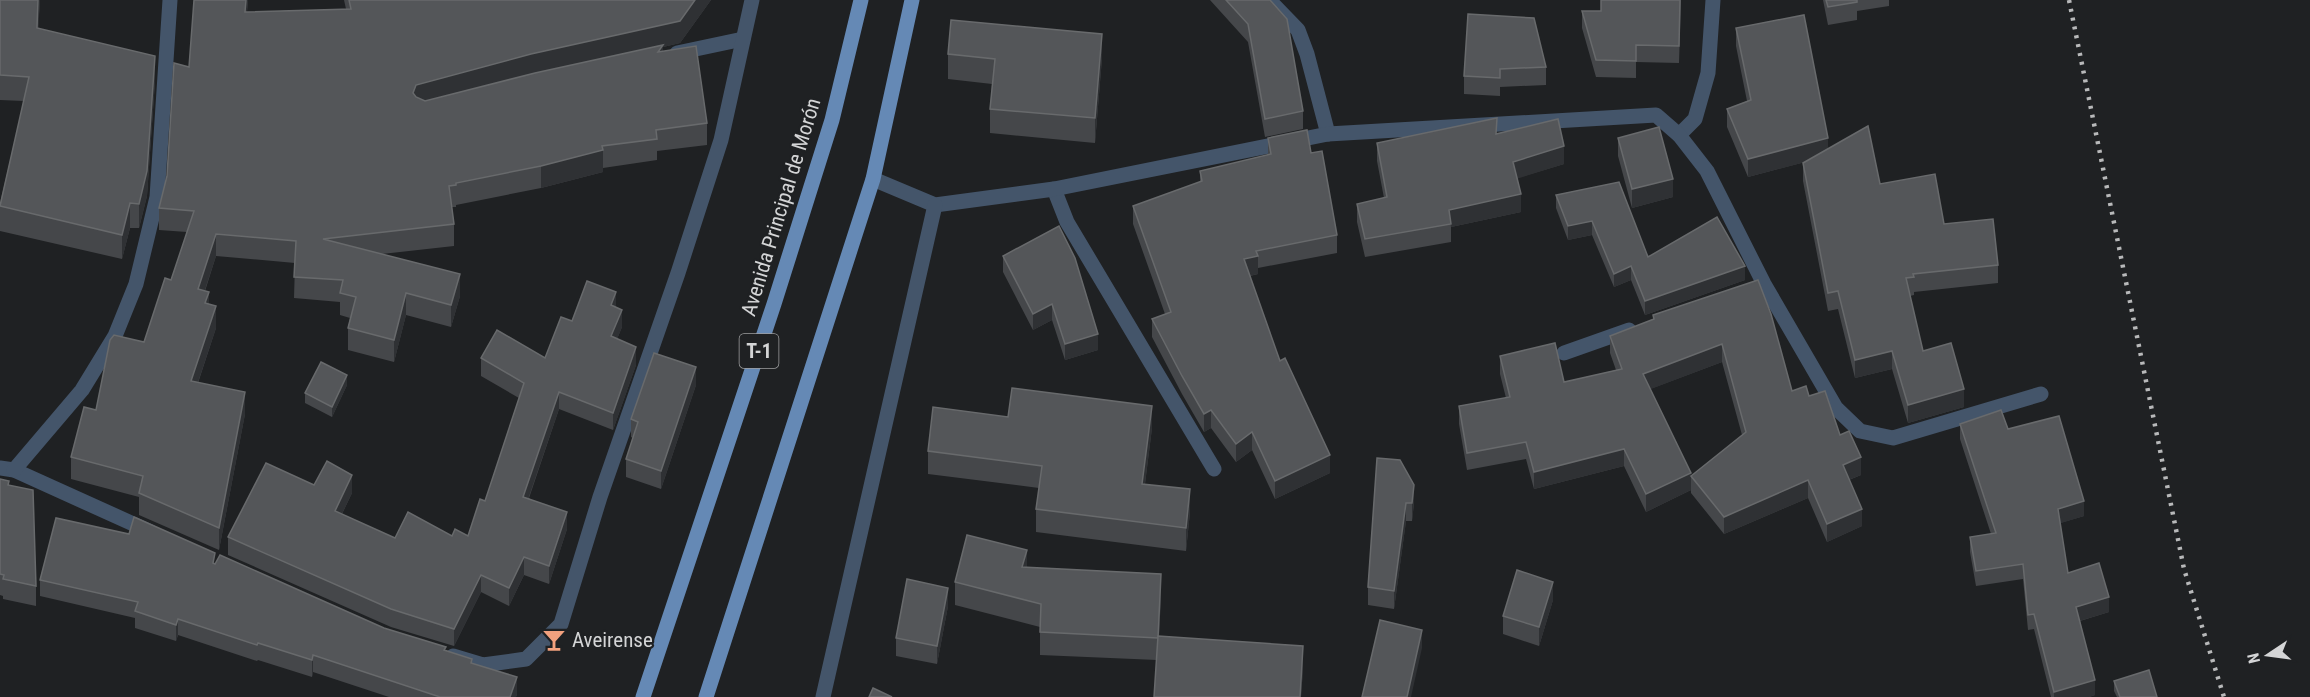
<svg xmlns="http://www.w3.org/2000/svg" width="2310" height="697" font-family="'Roboto Condensed',sans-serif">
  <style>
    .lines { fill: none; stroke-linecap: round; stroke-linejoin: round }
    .lane { stroke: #44556a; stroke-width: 15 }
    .street { stroke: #44556a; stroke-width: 15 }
    .primary { stroke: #6589b5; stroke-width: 15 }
    .rail { stroke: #b8b9ba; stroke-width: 4.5; stroke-dasharray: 3 6; stroke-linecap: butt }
    .wall { fill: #45474a }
    .shaded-wall { fill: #2f3134 }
    .building { fill: #545659; stroke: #686a6c; stroke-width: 1.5 }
    .labels { text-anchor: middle; stroke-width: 4.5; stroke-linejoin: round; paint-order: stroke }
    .shield { fill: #1f2123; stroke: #9e9fa0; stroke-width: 1.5 }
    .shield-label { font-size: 20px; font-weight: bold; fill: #d4d5d6 }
    .street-label { font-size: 21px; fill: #d4d5d6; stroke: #1f2123 }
    .poi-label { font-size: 21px; fill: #d4d5d6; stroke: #1f2123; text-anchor: start }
  </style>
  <rect width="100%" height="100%" fill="#1f2123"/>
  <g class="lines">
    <!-- lane -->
    <path class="lane" d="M1054 189 1067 222 1214 469"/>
    <!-- street -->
    <g class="street">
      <path d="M1269 0 1298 30 1307 54 1328 134"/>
      <path d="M677 53 743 39"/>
      <path d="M1679 135 1695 119 1708 73 1713 0"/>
      <path d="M873 179 935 205 1054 189 1328 134 1656 115 1679 135 1707 171 1764 284 1836 408 1860 431 1893 438 2041 394"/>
      <path d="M1564 353 1629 330"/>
      <path d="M0 468 14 470 151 532"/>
      <path d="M14 470 82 390 115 336 136 284 157 197 170 0"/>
      <path d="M453 656 483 665 526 659 561 624 600 497 678 273 721 140 752 0"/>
      <path d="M823 697 935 205"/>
    </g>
    <!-- primary -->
    <g class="primary">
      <path d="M643 697 774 304 832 120 861 0"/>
      <path d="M706 697 873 179 912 0"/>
    </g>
    <!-- rail -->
    <path class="rail" d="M2069 0 2184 569 2224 697"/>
  </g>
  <!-- wall -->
  <g class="wall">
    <path d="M0 0H40L38 29 155 81 147 196 139 228H130L122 259 0 231V203L24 101 0 100Z"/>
    <path d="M248 0 247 12 346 9 344 0H711L680 43 663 47V51L707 123V145L657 151V160L603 168V172L541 188 456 205V207H452L454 224V246L382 254 460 296 451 327 406 315 394 362 348 350V328L350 318 340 315V302L294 298 295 263 216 256 205 291 216 328 198 383 245 414 219 550 139 515V497L71 479V457L96 410 144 342 171 280 187 232 159 230V208L167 176 189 67Z"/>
    <path d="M1210 0H1270L1303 111V129L1265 137 1248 42Z"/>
    <path d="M1681 0 1679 63 1636 62V78L1596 77 1582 28V11H1601Z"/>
    <path d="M1823 0H1889V6L1857 11V20L1828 25Z"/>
    <path d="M1468 14 1546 67V85L1500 87V96L1464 94V76Z"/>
    <path d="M1736 28 1828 149 1880 184 1944 224 1998 265V283L1914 292V295L1910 296 1923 351 1964 407 1908 423 1892 369 1855 378 1838 309 1828 311 1803 181V163L1805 162 1748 177 1727 127V109L1747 101 1736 46Z"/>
    <path d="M948 54 1102 58 1095 143 990 133V109L992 84 948 79Z"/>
    <path d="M1497 133 1564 164 1517 178 1521 212 1451 227V242L1365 257 1357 222V204L1384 198 1377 161V143Z"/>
    <path d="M1268 138 1311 153 1337 235V253L1258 268V274L1250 276 1280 361 1330 473 1275 499 1252 450 1236 462 1211 428 1204 432 1182 394 1152 337V319L1165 314 1133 224V206L1200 182V171L1268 155Z"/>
    <path d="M1618 138 1673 197 1632 208 1618 156Z"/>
    <path d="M1556 195 1648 257 1745 280 1645 315 1631 280 1614 287 1592 235 1568 240 1556 208Z"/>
    <path d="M1003 256 1098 350 1065 360 1052 320 1033 330 1003 272Z"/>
    <path d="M1758 280 1792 391 1809 396 1840 435 1861 475 1849 480 1862 526 1827 542 1808 498 1724 534 1691 493V476L1742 435 1722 362 1650 389 1691 490 1646 512 1624 466 1534 489 1526 459 1467 470 1459 424V406L1506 398 1500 374V356L1564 382 1616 370 1610 353V336L1653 320V315Z"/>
    <path d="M616 307 622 327 617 339 636 365 613 430 559 409 529 498 567 529 549 584 524 575 509 606 481 592 454 646 391 627 228 555V537L314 485 352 493 342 514 395 538 468 536 485 501 519 398 481 376V358H545L572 321Z"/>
    <path d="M347 385 332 417 305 403V393Z"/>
    <path d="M696 385 661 489 626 477V459L633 438 631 437V419Z"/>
    <path d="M1008 417 1152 428 1145 484 1190 512 1186 551 1036 532V509L1039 488 928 474V451Z"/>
    <path d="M1960 424 2008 429 2084 516 2060 523 2068 573 2109 612 2080 621 2095 695 2089 697H2051L2034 629 2028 630 2023 579 1976 586 1970 552V537L1991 534 1960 439Z"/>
    <path d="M1377 458 1414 503 1412 521H1406L1394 609 1368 605V587Z"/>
    <path d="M0 479 9 485 36 586V606L3 599V596L0 595Z"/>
    <path d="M215 563 384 628 446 651 472 663 517 694 516 697H389L313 672 312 677 258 660 257 661 178 635 176 641 135 628V618L40 596V580Z"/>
    <path d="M1027 567 1161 596 1159 636 1303 669 1301 697H1154L1157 660 1040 655V627L955 605V582Z"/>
    <path d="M1553 600 1539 646 1503 634V616Z"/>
    <path d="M948 606 937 664 896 656V638Z"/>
    <path d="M2114 681 2157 697H2117L2114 691Z"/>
  </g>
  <!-- shaded-wall -->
  <g class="shaded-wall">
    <path d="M38 0H40L37 53V28Z"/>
    <path d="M246 0H248L245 34V12Z"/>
    <path d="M695 0H711L680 43 663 47V67L658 52 416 106 413 93 416 85Z"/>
    <path d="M1102 34V58L1095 143V118Z"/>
    <path d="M155 56V81L147 196 139 228V204Z"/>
    <path d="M1828 138V156L1748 177V159Z"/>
    <path d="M1564 146V164L1513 180V162Z"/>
    <path d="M603 150V172L541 188V166Z"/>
    <path d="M1673 179V197L1632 208V189Z"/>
    <path d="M1521 194V212L1451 227 1449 210Z"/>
    <path d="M130 203V228L122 259V235Z"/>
    <path d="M1592 221V235L1568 240V226Z"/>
    <path d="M216 234V256L198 311V289Z"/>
    <path d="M1258 256V274L1244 277V259Z"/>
    <path d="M1631 266V280L1614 287V274Z"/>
    <path d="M1745 266V280L1645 315V301Z"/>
    <path d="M460 274V296L451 327V305Z"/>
    <path d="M209 292V314L205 303Z"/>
    <path d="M616 292V309L611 305Z"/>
    <path d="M406 293V315L394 362V340Z"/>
    <path d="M1052 304V320L1033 330V314Z"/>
    <path d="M216 306V328L191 403V381Z"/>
    <path d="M622 310V327L611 354V336Z"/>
    <path d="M1098 334V350L1065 360V344Z"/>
    <path d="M1722 344V362L1643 392V374Z"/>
    <path d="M636 347V365L613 430V413Z"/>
    <path d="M1892 351V369L1855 378V360Z"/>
    <path d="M696 367V385L661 489V471Z"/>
    <path d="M347 375V385L332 417V407Z"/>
    <path d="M1964 389V407L1908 423V405Z"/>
    <path d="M245 392V414L219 550V528Z"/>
    <path d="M559 392V409L523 514V497Z"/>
    <path d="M1152 406V428L1142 506V484Z"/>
    <path d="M1211 410V428L1204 432V414Z"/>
    <path d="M1252 432V450L1236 462V444Z"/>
    <path d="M1624 449V466L1534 489V472Z"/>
    <path d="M1330 455V473L1275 499V481Z"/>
    <path d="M1861 457V475L1843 482V465Z"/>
    <path d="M1691 473V490L1646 512V494Z"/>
    <path d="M352 475V493L335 528V511Z"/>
    <path d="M1808 480V498L1724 534V517Z"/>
    <path d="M1414 485V503L1412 521V503Z"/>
    <path d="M1190 489V512L1186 551V528Z"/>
    <path d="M2084 501V516L2058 524V509Z"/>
    <path d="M1406 503V521L1394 609V591Z"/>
    <path d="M1862 509V526L1827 542V524Z"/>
    <path d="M567 512V529L549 584V566Z"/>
    <path d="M1027 550V573L1022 567Z"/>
    <path d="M524 557V575L509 606V588Z"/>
    <path d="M1161 574V596L1158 660V638Z"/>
    <path d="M481 575V592L454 646V629Z"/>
    <path d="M1553 582V600L1539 646V627Z"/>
    <path d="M948 588V606L937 664V646Z"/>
    <path d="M2109 597V612L2076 622V607Z"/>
    <path d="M178 619V635L176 641V625Z"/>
    <path d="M1422 630V648L1411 697H1407Z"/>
    <path d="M1303 646V669L1301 697H1300Z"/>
    <path d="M313 655V672L312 677V660Z"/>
    <path d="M517 677V694L516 697H510Z"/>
    <path d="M2095 680V695L2089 697H2054V692Z"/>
  </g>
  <!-- building -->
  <g class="building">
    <path d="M0 0H38L37 28 155 56 147 171 139 204 130 203 122 235 0 206 29 77 0 75Z"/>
    <path d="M194 0H246L245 12 351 9 349 0H695L680 21 531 54 416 85 413 93 416 97 425 101 535 73 663 45 658 52 696 46 707 123 656 130 657 139 602 146 603 150 541 166 456 183V185L449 186 454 224 323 239 460 274 451 305 406 293 394 340 348 328 356 297 340 293 343 280 294 277 296 241 216 234 198 289 209 292 205 303 216 306 191 381 245 392 219 528 139 493 143 476 71 457 84 407 96 410 110 340 114 335 144 342 165 278 171 280 194 211 159 208 167 176 174 63 189 67Z"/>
    <path d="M1226 0H1270L1287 19 1303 111 1265 119 1248 24Z"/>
    <path d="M1601 0H1680L1679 46 1636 45V61L1596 60 1582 11H1601Z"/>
    <path d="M1826 0H1857V2L1828 7Z"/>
    <path d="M1468 14 1534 18 1546 67 1500 69V78L1464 76Z"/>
    <path d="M1804 15 1828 138 1748 159 1727 109 1751 100 1736 28Z"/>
    <path d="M951 20 1102 34 1095 118 990 109 995 59 948 54Z"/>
    <path d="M1497 118 1496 134 1558 119 1564 146 1513 162 1521 194 1449 210 1451 224 1365 239 1357 204 1387 197 1377 143Z"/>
    <path d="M1868 126 1880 184 1935 174 1944 224 1993 219 1998 265 1913 274 1914 277 1906 278 1923 351 1951 343 1964 389 1908 405 1892 351 1855 360 1838 291 1828 293 1803 163Z"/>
    <path d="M1659 127 1673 179 1632 189 1618 138Z"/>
    <path d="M1307 130 1311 153 1322 151 1337 235 1256 251 1258 256 1244 259 1280 361 1285 358 1330 455 1275 481 1252 432 1236 444 1211 410 1204 414 1182 376 1152 319 1171 312 1133 206 1202 181 1200 171 1271 154 1268 138Z"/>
    <path d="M1619 182 1648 257 1717 217 1745 266 1645 301 1631 266 1614 274 1592 221 1568 226 1556 195Z"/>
    <path d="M1059 226 1075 258 1098 334 1065 344 1052 304 1033 314 1003 256Z"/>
    <path d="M1758 280 1771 314 1792 391 1806 386 1809 396 1825 391 1840 435 1849 431 1861 457 1843 465 1862 509 1827 524 1808 480 1724 517 1691 476 1746 432 1722 344 1643 374 1691 473 1646 494 1624 449 1534 472 1526 442 1467 453 1459 406 1510 397 1500 356 1555 343 1564 382 1622 369 1610 336 1654 319 1653 315Z"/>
    <path d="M587 281 616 292 611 305 622 310 611 336 636 347 613 413 559 392 523 497 567 512 549 566 524 557 509 588 481 575 454 629 391 609 228 537 266 463 314 485 327 461 352 475 335 511 395 538 408 512 452 536 455 529 468 536 480 499 485 501 524 383 481 358 497 330 545 358 561 317 572 321Z"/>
    <path d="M654 353 696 367 661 471 626 459 638 422 631 419Z"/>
    <path d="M321 362 347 375 332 407 305 393Z"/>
    <path d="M1012 388 1152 406 1142 484 1190 489 1186 528 1036 509 1042 466 928 451 933 407 1008 417Z"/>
    <path d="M2001 410 2008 429 2059 416 2084 501 2058 509 2068 573 2099 563 2109 597 2076 607 2095 680 2054 692 2034 614 2028 615 2023 564 1976 571 1970 537 1996 533 1960 424Z"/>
    <path d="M1377 458 1400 460 1414 485 1412 503H1406L1394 591 1368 587Z"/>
    <path d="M0 479 9 481 8 485 33 490 36 586 3 579 4 575 0 574Z"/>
    <path d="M134 517 215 553 213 563 215 564 220 555 384 628 446 647 444 650 472 659 471 663 517 677 510 697H440L313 655 312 660 258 643 257 645 178 619 176 625 135 611 138 602 40 580 56 518 129 534Z"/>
    <path d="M967 535 1027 550 1022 567 1161 574 1158 638 1040 632 1041 604 955 582Z"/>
    <path d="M1517 570 1553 582 1539 627 1503 616Z"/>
    <path d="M907 579 948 588 937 646 896 638Z"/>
    <path d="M1380 620 1422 630 1407 697H1362Z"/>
    <path d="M1158 636 1303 646 1300 697H1154Z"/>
    <path d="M2149 670 2157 697H2120L2114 681Z"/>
    <path d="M873 688 892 697H869Z"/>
  </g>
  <!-- icons -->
  <defs>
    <g id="bar-bare" transform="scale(1.8)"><path d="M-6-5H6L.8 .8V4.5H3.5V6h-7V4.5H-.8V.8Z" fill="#f2a17e" stroke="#1f2123" stroke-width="2.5" paint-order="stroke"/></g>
  </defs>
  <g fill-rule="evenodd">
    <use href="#bar-bare" x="554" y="640"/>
  </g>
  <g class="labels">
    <!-- shield labels -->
    <rect class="shield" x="739.5" y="334" width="39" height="34" rx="4.5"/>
    <g class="shield-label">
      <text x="759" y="358">T-1</text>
    </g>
    <!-- street labels -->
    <g class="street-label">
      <text transform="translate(781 207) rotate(-73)" y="7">Avenida Principal de Morón</text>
    </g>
    <!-- poi labels -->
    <g class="poi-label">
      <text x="572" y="647">Aveirense</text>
    </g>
  </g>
  <!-- north arrow -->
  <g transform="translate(2268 655) rotate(257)" stroke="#1f2123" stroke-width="4.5" paint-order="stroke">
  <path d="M0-4.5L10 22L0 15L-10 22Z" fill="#d4d5d6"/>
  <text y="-9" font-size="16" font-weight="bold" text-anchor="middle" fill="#d4d5d6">N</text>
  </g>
</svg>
